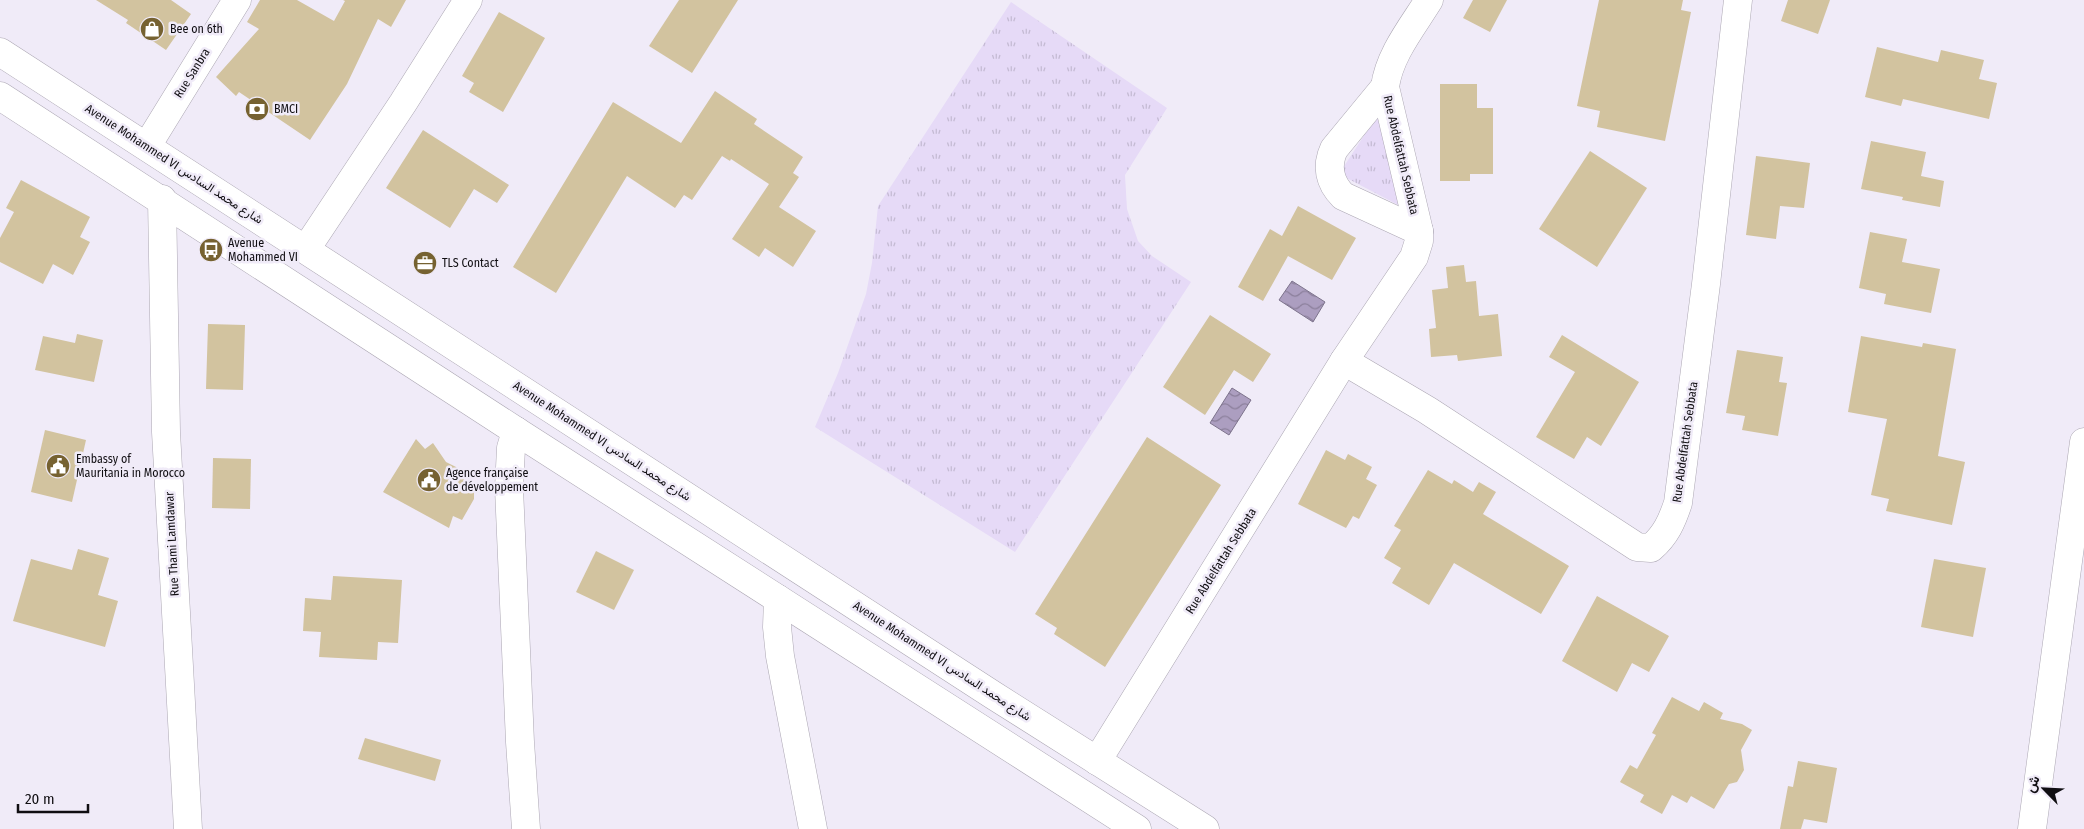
<svg xmlns="http://www.w3.org/2000/svg" width="2084" height="829" font-family="'Fira Sans Condensed',Vazirmatn,sans-serif">
  <style>
    .grass { fill: url(#grass-tufts) }
    .water { fill: url(#water-waves); stroke: #7d738c }
    .building { fill: #d2c39f }
    .lines { fill: none; stroke-linecap: round; stroke-linejoin: round }
    .minor-casing { stroke: #aca7b3; stroke-width: 29 }
    .major-casing { stroke: #aca7b3; stroke-width: 29 }
    .minor { stroke: #fff; stroke-width: 28 }
    .major { stroke: #fff; stroke-width: 28 }
    .labels { text-anchor: middle; stroke-width: 5; stroke-linejoin: round; paint-order: stroke }
    .poi-label { font-size: 12px; fill: #100e12; stroke: #f0ebf8; text-anchor: start }
    .street-label { font-size: 12px; fill: #100e12; stroke: #f0ebf8 }
  </style>
  <defs>
    <pattern id="grass-tufts" width="24" height="20" patternUnits="userSpaceOnUse" patternTransform="scale(1.25)"><rect width="24" height="20" fill="#e6daf7"/><path d="M3 7l-1-3M5 7V3M7 7l1-3M15 17l-1-3M17 17v-4M19 17l1-3" fill="none" stroke="#c4bad3"/></pattern>
    <pattern id="water-waves" width="16" height="10" patternUnits="userSpaceOnUse" patternTransform="scale(1.25)"><rect width="16" height="10" fill="#ac9ec0"/><path d="M0 5q4-4 8 0t8 0" fill="none" stroke="#8b7f9b"/></pattern>
  </defs>
  <rect width="100%" height="100%" fill="#f0ebf8"/>
  <!-- grass -->
  <g class="grass">
    <path d="M1011 2 1167 108 1125 175 1127 209 1138 241 1152 256 1191 282 1015 552 815 427 838 373 866 294 872 263 878 206Z"/>
    <path d="M1380 111 1404 208 1339 174Z"/>
  </g>
  <!-- water -->
  <g class="water">
    <path d="M1292 281 1325 302 1313 322 1279 300Z"/>
    <path d="M1232 388 1251 400 1229 435 1210 423Z"/>
  </g>
  <!-- building -->
  <g class="building">
    <path d="M96 0H171L191 14 166 50 126 23 128 20Z"/>
    <path d="M260 0H297L334 21 345 1 343 0H406L391 27 378 19 347 84 310 140 239 92 236 96 216 77 259 29 247 22Z"/>
    <path d="M679 0H738L692 73 649 46Z"/>
    <path d="M1473 0H1507L1490 32 1463 18Z"/>
    <path d="M1599 0H1683L1681 10 1691 12 1665 141 1597 127 1600 111 1577 106Z"/>
    <path d="M1788 0H1830L1818 34 1781 21Z"/>
    <path d="M499 12 545 38 503 112 469 92 474 83 462 76Z"/>
    <path d="M1877 47 1938 62 1941 50 1984 60 1979 79 1997 83 1989 119 1903 99 1901 106 1865 97Z"/>
    <path d="M1440 84H1477V108H1493V174H1470V181H1440Z"/>
    <path d="M715 91 757 119 754 124 803 157 793 173 799 177 779 207 816 231 793 267 765 248 759 257 732 239 769 184 731 159 730 161 722 156 692 200 684 195 675 208 627 176 556 293 513 267 613 102 681 143Z"/>
    <path d="M423 130 509 185 497 203 474 189 450 228 386 188Z"/>
    <path d="M1871 141 1926 152 1921 176 1944 181 1940 207 1902 200 1903 197 1861 189Z"/>
    <path d="M1590 151 1647 188 1597 267 1539 229Z"/>
    <path d="M1756 156 1810 163 1804 208 1780 206 1776 239 1746 235Z"/>
    <path d="M21 180 90 217 80 237 90 242 73 275 53 264 43 284 0 262V238L14 212 6 208Z"/>
    <path d="M1298 206 1356 238 1332 280 1288 256 1263 301 1238 287 1270 229 1282 236Z"/>
    <path d="M1870 232 1907 239 1902 262 1940 269 1931 313 1884 304 1886 294 1859 288Z"/>
    <path d="M1464 265 1466 282 1476 281 1479 316 1498 314 1502 356 1458 361 1457 355 1431 357 1429 329 1436 328 1432 290 1448 288 1446 267Z"/>
    <path d="M1210 315 1271 354 1253 382 1234 370 1205 415 1163 387Z"/>
    <path d="M208 324 245 325 243 390 206 389Z"/>
    <path d="M77 334 103 340 94 382 35 370 43 336 75 343Z"/>
    <path d="M1562 335 1639 382 1601 446 1587 437 1574 459 1536 437 1575 372 1549 357Z"/>
    <path d="M1861 336 1922 347 1923 343 1956 349 1938 456 1965 462 1952 525 1886 511 1889 499 1871 495 1887 419 1848 412Z"/>
    <path d="M1737 350 1783 357 1779 382 1787 383 1778 436 1742 430 1745 416 1726 413Z"/>
    <path d="M45 430 86 440 72 502 31 492Z"/>
    <path d="M1147 437 1221 485 1105 667 1054 634 1057 628 1035 614Z"/>
    <path d="M416 439 425 449 433 443 446 462 462 470 460 476 474 484V499L462 520 453 516 449 528 383 492Z"/>
    <path d="M1326 450 1345 460 1348 454 1372 467 1366 479 1377 485 1359 519 1353 516 1346 528 1298 504Z"/>
    <path d="M213 458 251 459 250 509 212 508Z"/>
    <path d="M1428 470 1452 484 1454 480 1473 492 1479 482 1496 492 1483 514 1569 566 1541 614 1454 563 1429 605 1392 583 1401 568 1384 558 1401 530 1394 526Z"/>
    <path d="M78 549 109 558 98 595 118 601 105 647 13 621 31 559 72 570Z"/>
    <path d="M596 551 634 570 614 610 576 592Z"/>
    <path d="M1934 559 1986 568 1973 637 1921 627Z"/>
    <path d="M333 576 402 580 398 643 378 642 377 660 319 657 321 632 303 631 305 598 331 600Z"/>
    <path d="M1597 596 1669 636 1649 672 1632 663 1617 692 1562 661Z"/>
    <path d="M1672 697 1699 711 1704 702 1723 713 1720 719 1742 724 1752 730 1741 750 1744 770 1737 782 1729 784 1714 809 1691 796 1687 803 1672 795 1662 814 1640 802 1644 795 1620 782 1630 765 1637 769 1656 735 1652 733Z"/>
    <path d="M365 738 441 760 435 781 358 759Z"/>
    <path d="M1798 761 1837 768 1827 823 1804 819 1801 829H1780L1788 786 1793 787Z"/>
  </g>
  <g class="lines">
    <!-- minor casing -->
    <g class="minor-casing">
      <g id="minor">
        <path d="M1385 87 1334 149C1326 166 1329 182 1343 196L1419 231"/>
        <path d="M147 146 237 0"/>
        <path d="M162 199 166 432 188 829"/>
        <path d="M306 249 403 103 468 0"/>
        <path d="M1344 361 1427 410 1637 547 1651 548C1666 535 1672 521 1678 503L1706 284 1738 0"/>
        <path d="M516 431 511 448 509 488 520 742 526 829"/>
        <path d="M778 599 777 627 780 656 813 829"/>
        <path d="M1097 761 1344 361 1414 257 1419 241V231L1385 87C1389 55 1413 26 1429 0"/>
        <path d="M2032 829 2084 442"/>
      </g>
    </g>
    <!-- major casing -->
    <g class="major-casing">
      <g id="major">
        <path d="M0 52 993 695 1205 829"/>
        <path d="M0 96 516 431 1137 829"/>
      </g>
    </g>
    <!-- minor -->
    <use href="#minor" class="minor"/>
    <!-- major -->
    <use href="#major" class="major"/>
  </g>
  <!-- icons -->
  <defs>
    <g id="shop-disc" transform="scale(1.25)"><circle r="9.5" fill="#766231" stroke="#f0ebf8"/><path d="M-5-2.5h2.3a2.7 3.5 0 0 1 5.4 0H5L5.5 6h-11ZM-1.5-2.5h3a1.5 2.3 0 0 0-3 0Z" fill="#fff"/></g>
    <g id="bank-disc" transform="scale(1.25)"><circle r="9.5" fill="#766231" stroke="#f0ebf8"/><path d="M-6-4H6V4H-6ZM0-2.3a2.3 2.3 0 1 0 0 4.6a2.3 2.3 0 1 0 0-4.6Z" fill="#fff"/></g>
    <g id="bus-disc" transform="scale(1.25)"><circle r="9.5" fill="#766231" stroke="#f0ebf8"/><path d="M-5-6H5V4H4V6H2V4H-2V6H-4V4H-5ZM-3.5-4V0h7V-4ZM-3.5 1.2v1.5H-2V1.2ZM2 1.2v1.5H3.5V1.2Z" fill="#fff"/></g>
    <g id="office-disc" transform="scale(1.25)"><circle r="9.5" fill="#766231" stroke="#f0ebf8"/><path d="M-6-3h4V-5.5h4V-3h4V5H-6ZM-1-4.5V-3h2v-1.5ZM-6 0V1H6V0Z" fill="#fff"/></g>
    <g id="civic-disc" transform="scale(1.25)"><circle r="9.5" fill="#766231" stroke="#f0ebf8"/><path d="M-.6-6.5H3V-4.5H.6V-3L4-1V1h2V6H-6V1h2V-1L-.6-3ZM-1.2 2.5V6h2.4V2.5Z" fill="#fff"/></g>
  </defs>
  <g fill-rule="evenodd">
    <use href="#shop-disc" x="152" y="29"/>
    <use href="#bank-disc" x="257" y="109"/>
    <use href="#bus-disc" x="211" y="250"/>
    <use href="#office-disc" x="425" y="263"/>
    <use href="#civic-disc" x="58" y="466"/>
    <use href="#civic-disc" x="429" y="480"/>
  </g>
  <g class="labels">
    <!-- poi labels -->
    <g class="poi-label">
      <text x="170" y="33">Bee on 6th</text>
      <text x="274" y="113">BMCI</text>
      <text x="228" y="247">Avenue<tspan x="228" dy="14">Mohammed VI</tspan></text>
      <text x="442" y="267">TLS Contact</text>
      <text x="76" y="463">Embassy of<tspan x="76" dy="14">Mauritania in Morocco</tspan></text>
      <text x="446" y="477">Agence française<tspan x="446" dy="14">de développement</tspan></text>
    </g>
    <!-- street labels -->
    <g class="street-label">
      <text transform="translate(192 73) rotate(-58)" y="4">Rue Sanbra</text>
      <text transform="translate(1401 155) rotate(77)" y="4">Rue Abdelfattah Sebbata</text>
      <text transform="translate(174 164) rotate(33)" y="4">Avenue Mohammed VI شارع محمد السادس</text>
      <text transform="translate(602 441) rotate(33)" y="4">Avenue Mohammed VI شارع محمد السادس</text>
      <text transform="translate(1685 442) rotate(-82)" y="4">Rue Abdelfattah Sebbata</text>
      <text transform="translate(172 544) rotate(-93)" y="4">Rue Thami Lamdawar</text>
      <text transform="translate(1221 561) rotate(-58)" y="4">Rue Abdelfattah Sebbata</text>
      <text transform="translate(942 661) rotate(33)" y="4">Avenue Mohammed VI شارع محمد السادس</text>
    </g>
  </g>
  <!-- north arrow -->
  <g transform="translate(2044 789) rotate(294)" stroke="#f0ebf8" stroke-width="4" paint-order="stroke">
  <path d="M0-4L9 19L0 12L-9 19Z" fill="#100e12"/>
  <text y="-8" font-size="14" font-weight="bold" text-anchor="middle" fill="#100e12">ش</text>
  </g>
  <!-- scale -->
  <path d="M18 804v8h70v-8" fill="none" stroke="#100e12" stroke-width="2.5"/>
  <text x="25" y="804" font-size="15" fill="#100e12" stroke="#f0ebf8" stroke-width="4" paint-order="stroke">20 m</text>
</svg>
